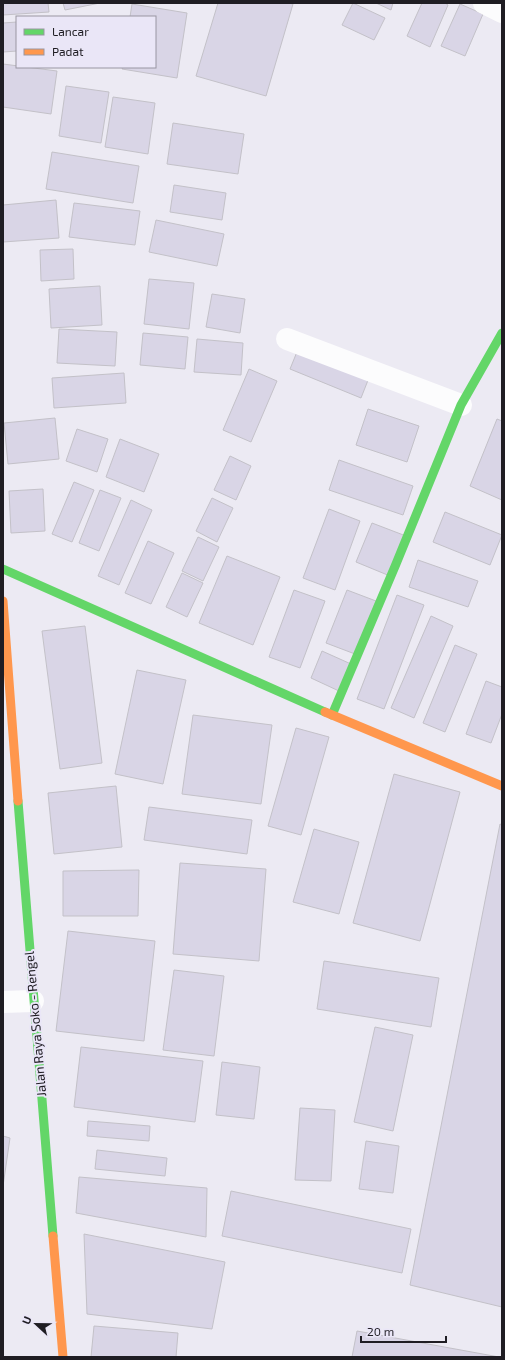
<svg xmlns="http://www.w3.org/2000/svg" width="505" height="1360" font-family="'Exo 2',sans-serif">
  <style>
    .building { fill: #d9d5e6; stroke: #c3c1c8 }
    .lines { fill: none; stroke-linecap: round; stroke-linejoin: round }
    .street { stroke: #fcfcfd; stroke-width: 22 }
    .fast { stroke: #63d668; stroke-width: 9 }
    .slow { stroke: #ff974d; stroke-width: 9 }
    .labels { text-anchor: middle; stroke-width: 4; stroke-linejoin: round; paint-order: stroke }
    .street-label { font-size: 13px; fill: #1f1d23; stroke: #eae6f7 }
  </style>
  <rect width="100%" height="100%" fill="#eceaf3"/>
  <!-- building -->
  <g class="building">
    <path d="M3 3H48L49 12 3 15Z"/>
    <path d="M63 3H100L65 10Z"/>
    <path d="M218 3H288L293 4 266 96 196 76Z"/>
    <path d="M353 3 385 18 374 40 342 25Z"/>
    <path d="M376 3H393L391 10Z"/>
    <path d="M422 3H445L448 5 430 47 407 36Z"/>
    <path d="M132 4 187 13 177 78 122 69 123 67H155V17H130Z"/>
    <path d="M460 4 483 14 465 56 441 46Z"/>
    <path d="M17 22V51L3 52V23Z"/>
    <path d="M3 64 57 71 51 114 3 107Z"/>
    <path d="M66 86 109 92 101 143 59 136Z"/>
    <path d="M113 97 155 103 148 154 105 147Z"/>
    <path d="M173 123 244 134 238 174 167 164Z"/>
    <path d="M52 152 139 166 133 203 46 189Z"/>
    <path d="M174 185 226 193 222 220 170 212Z"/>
    <path d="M56 200 59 238 3 242V205Z"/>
    <path d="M74 203 140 211 135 245 69 237Z"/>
    <path d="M156 220 224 234 217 266 149 252Z"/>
    <path d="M73 249 74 279 41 281 40 250Z"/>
    <path d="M149 279 194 283 189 329 144 324Z"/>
    <path d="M100 286 102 325 51 328 49 289Z"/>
    <path d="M212 294 245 299 240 333 206 327Z"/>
    <path d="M59 329 117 332 115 366 57 363Z"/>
    <path d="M143 333 188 337 185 369 140 365Z"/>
    <path d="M197 339 243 343 241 375 194 372Z"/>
    <path d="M301 342 372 370 361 398 290 369Z"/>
    <path d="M249 369 277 381 251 442 223 430Z"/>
    <path d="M124 373 126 403 54 408 52 378Z"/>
    <path d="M368 409 419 426 407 462 356 445Z"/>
    <path d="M55 418 59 459 8 464 4 423Z"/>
    <path d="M497 419 502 421V500L470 486Z"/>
    <path d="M77 429 108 439 97 472 66 461Z"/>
    <path d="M120 439 159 454 144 492 106 477Z"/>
    <path d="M230 456 251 466 236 500 214 490Z"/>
    <path d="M339 460 413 486 403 515 329 490Z"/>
    <path d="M74 482 94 490 72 542 52 534Z"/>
    <path d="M43 489 45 531 11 533 9 491Z"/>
    <path d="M100 490 121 498 99 551 79 543Z"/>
    <path d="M212 498 233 508 217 542 196 531Z"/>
    <path d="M131 500 152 510 119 585 98 576Z"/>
    <path d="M329 509 360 521 335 590 303 578Z"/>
    <path d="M445 512 502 535 490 565 433 542Z"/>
    <path d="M372 523 406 536 390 576 356 562Z"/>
    <path d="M198 537 219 547 203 581 182 571Z"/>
    <path d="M148 541 174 553 151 604 125 593Z"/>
    <path d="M227 556 280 577 253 645 199 623Z"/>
    <path d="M418 560 478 581 468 607 409 587Z"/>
    <path d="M182 573 203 583 187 617 166 607Z"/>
    <path d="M294 590 325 601 300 668 269 657Z"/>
    <path d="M347 590 376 601 355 654 326 643Z"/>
    <path d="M397 595 424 605 384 709 357 699Z"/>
    <path d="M431 616 453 626 414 718 391 708Z"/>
    <path d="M85 626 102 763 60 769 42 631Z"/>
    <path d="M455 645 477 654 445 732 423 723Z"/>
    <path d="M322 651 351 664 339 691 311 678Z"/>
    <path d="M137 670 186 680 163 784 115 774Z"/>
    <path d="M486 681 502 687V714L491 743 466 734Z"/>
    <path d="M193 715 272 725 261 804 182 794Z"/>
    <path d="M296 728 329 737 301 835 268 826Z"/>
    <path d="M394 774 460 792 420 941 353 923Z"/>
    <path d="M116 786 122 847 54 854 48 793Z"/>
    <path d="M149 807 252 820 247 854 144 840Z"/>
    <path d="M500 824 502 825V1307L410 1285Z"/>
    <path d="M314 829 359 842 339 914 293 902Z"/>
    <path d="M180 863 266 869 259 961 173 954Z"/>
    <path d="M139 870 138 916H63V871Z"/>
    <path d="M68 931 155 941 144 1041 56 1031Z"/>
    <path d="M324 961 439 978 431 1027 317 1009Z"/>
    <path d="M174 970 224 976 214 1056 163 1050Z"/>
    <path d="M375 1027 413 1035 393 1131 354 1122Z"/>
    <path d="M81 1047 203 1061 195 1122 74 1107Z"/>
    <path d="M222 1062 260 1067 254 1119 216 1115Z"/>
    <path d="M300 1108 335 1110 331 1181 295 1180Z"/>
    <path d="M88 1121 150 1126 149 1141 87 1136Z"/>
    <path d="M3 1136 10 1138 3 1186Z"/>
    <path d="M366 1141 399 1146 393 1193 359 1189Z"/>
    <path d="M97 1150 167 1158 165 1176 95 1169Z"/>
    <path d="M79 1177 207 1188 206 1237 76 1213Z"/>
    <path d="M231 1191 411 1229 402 1273 222 1236Z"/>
    <path d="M84 1234 225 1262 212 1329 87 1314Z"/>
    <path d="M94 1326 178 1333 176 1357H91Z"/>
    <path d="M357 1331 499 1357H352Z"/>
  </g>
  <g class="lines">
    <!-- street -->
    <g class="street">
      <path d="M484 3 502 12"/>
      <path d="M287 339 461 405"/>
      <path d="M3 1002 33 1001"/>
    </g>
    <!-- fast -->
    <g class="fast">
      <path d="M3 569 325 712"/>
      <path d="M332 715 396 564 461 405 502 333"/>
      <path d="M18 801 53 1236"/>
    </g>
    <!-- slow -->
    <g class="slow">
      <path d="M3 601 18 801"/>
      <path d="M325 712 502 786"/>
      <path d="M53 1236 63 1357"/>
    </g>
  </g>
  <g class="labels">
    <!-- street labels -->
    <g class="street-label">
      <text transform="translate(35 1024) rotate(-95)" y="5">Jalan Raya Soko - Rengel</text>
    </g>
  </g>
  <!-- border -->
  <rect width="505" height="1360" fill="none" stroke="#1f1d23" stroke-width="8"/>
  <!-- legend -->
  <rect x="16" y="16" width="140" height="52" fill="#eae6f7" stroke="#9996a2"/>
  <rect x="24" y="29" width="20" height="6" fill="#63d668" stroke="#9996a2"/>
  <text x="52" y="36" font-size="12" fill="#1f1d23">Lancar</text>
  <rect x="24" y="49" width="20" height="6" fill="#ff974d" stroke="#9996a2"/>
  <text x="52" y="56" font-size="12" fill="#1f1d23">Padat</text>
  <!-- north arrow -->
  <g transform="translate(36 1324) rotate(292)" stroke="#eae6f7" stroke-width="3" paint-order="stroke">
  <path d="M0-3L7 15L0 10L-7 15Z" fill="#1f1d23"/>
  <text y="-6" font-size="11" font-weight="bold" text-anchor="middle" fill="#1f1d23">U</text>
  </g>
  <!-- scale -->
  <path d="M361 1336v6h85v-6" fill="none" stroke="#1f1d23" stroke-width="2"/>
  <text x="367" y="1336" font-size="12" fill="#1f1d23" stroke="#eae6f7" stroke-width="3" paint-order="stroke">20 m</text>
</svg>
